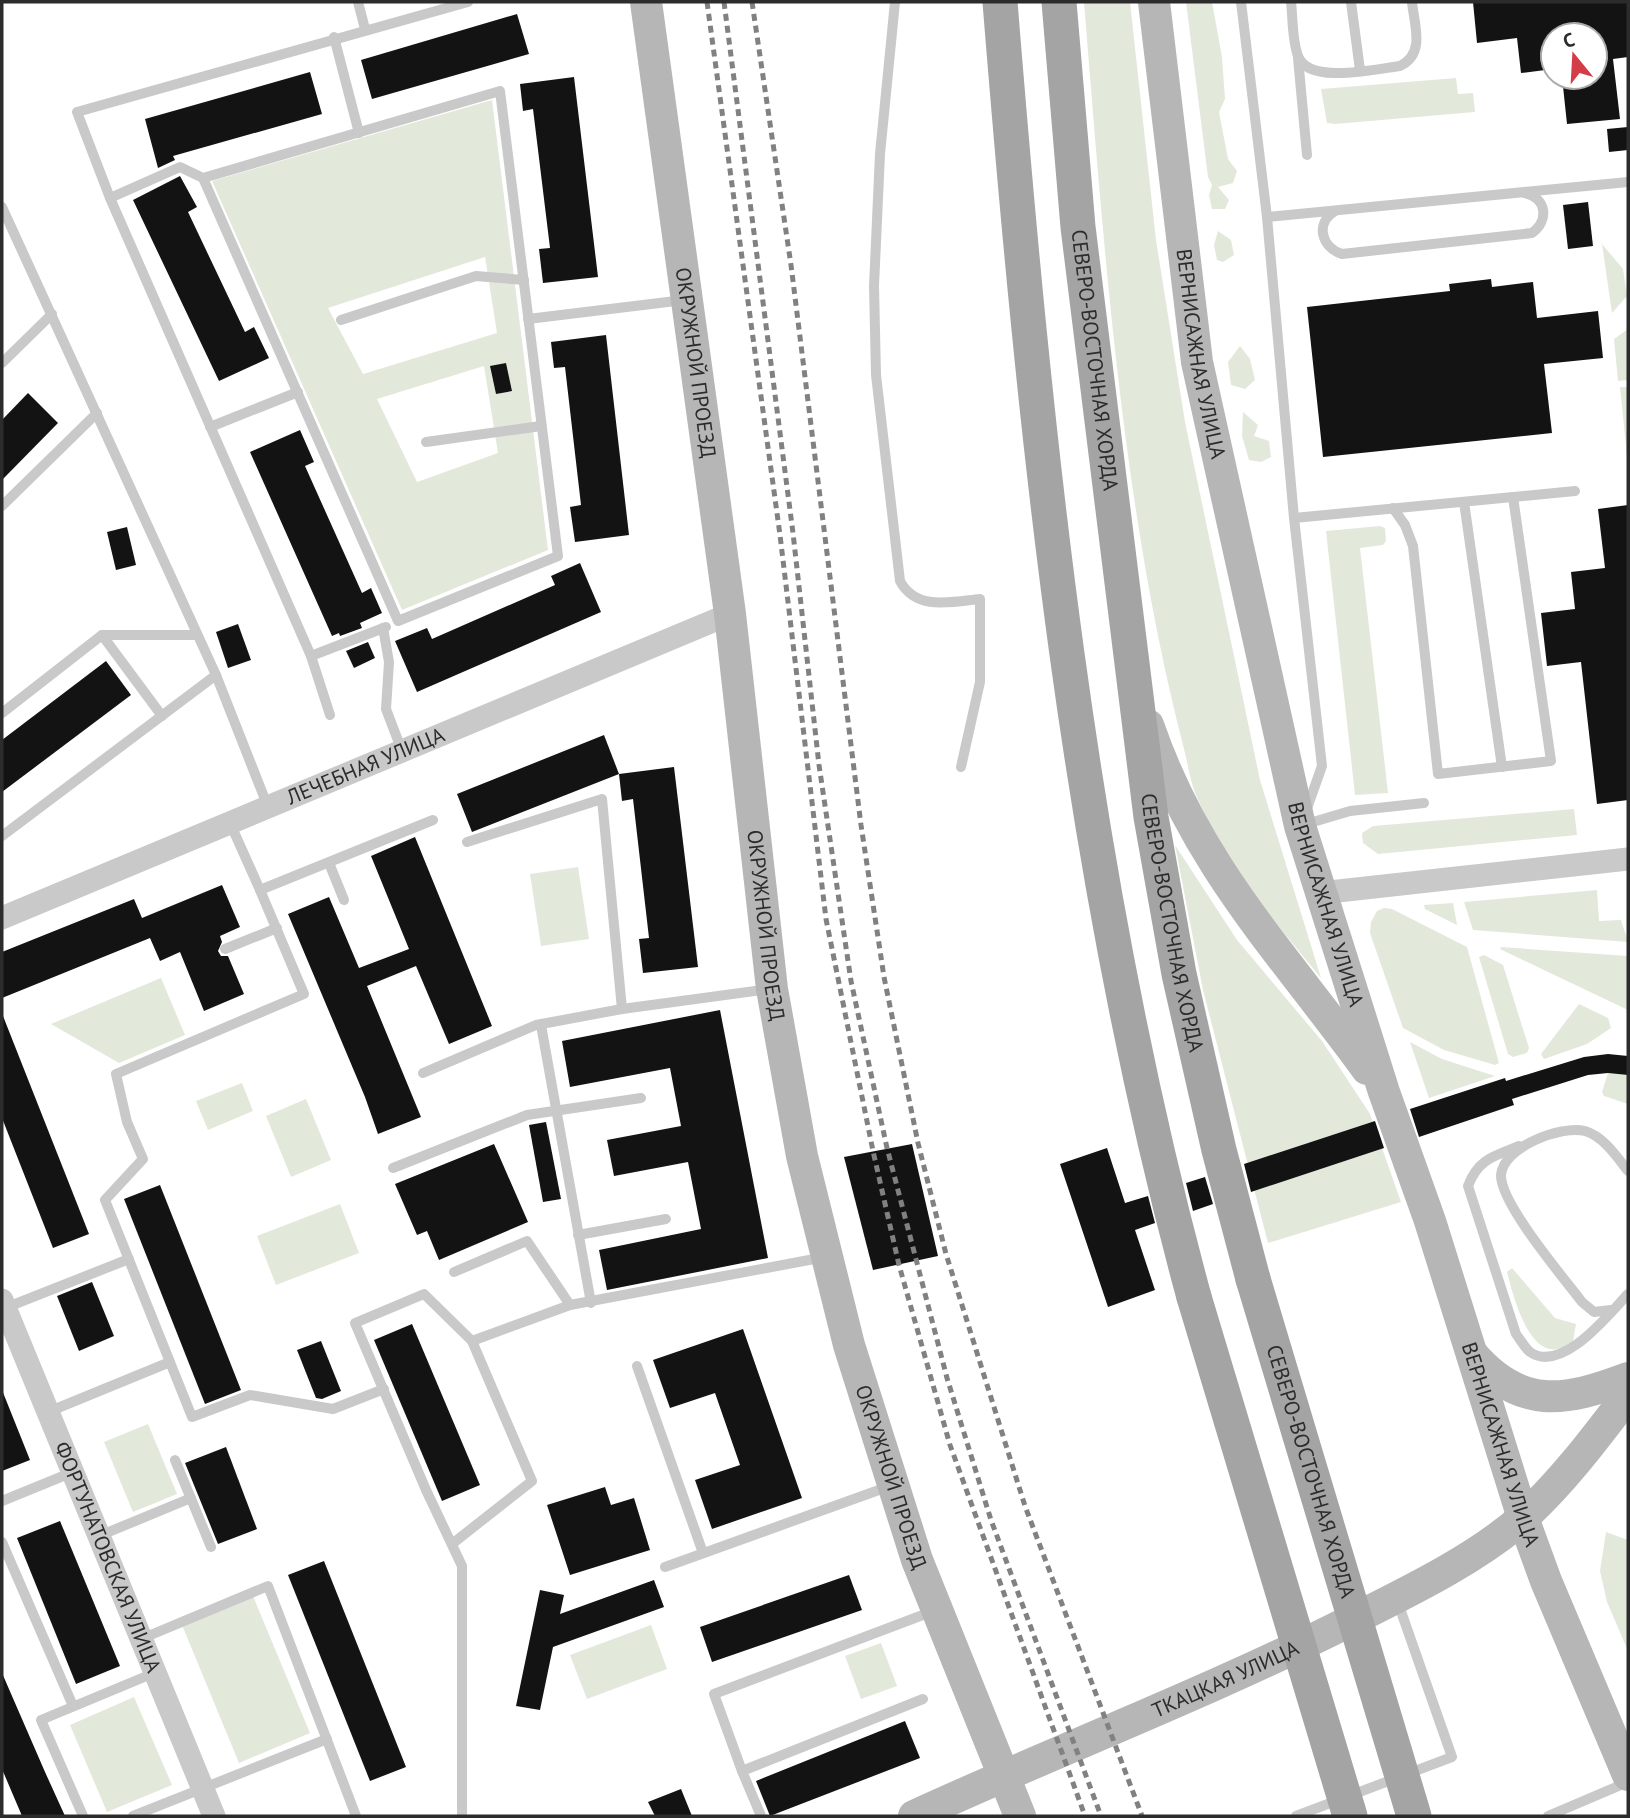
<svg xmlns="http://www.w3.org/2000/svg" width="1630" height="1818" font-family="'PT Sans',sans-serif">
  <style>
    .green { fill: #e2e9db; fill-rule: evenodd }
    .building { fill: #131313 }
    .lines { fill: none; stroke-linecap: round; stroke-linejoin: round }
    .lane { stroke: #c9c9c9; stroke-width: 10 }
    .street { stroke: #c9c9c9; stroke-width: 23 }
    .secondary { stroke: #b6b6b6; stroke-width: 32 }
    .primary { stroke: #a4a4a4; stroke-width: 35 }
    .rail { stroke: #818181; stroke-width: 5; stroke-dasharray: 7 5; stroke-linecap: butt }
    .primary-bridge { stroke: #a4a4a4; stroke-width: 35 }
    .labels { text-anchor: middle; stroke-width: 7; stroke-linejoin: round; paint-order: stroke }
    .street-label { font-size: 21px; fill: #2c2c2c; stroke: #fff }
  </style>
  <rect width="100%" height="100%" fill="#fff"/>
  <!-- green -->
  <g class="green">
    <path d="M1084 2H1130L1156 240 1185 422 1260 780 1321 978C1274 921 1225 864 1196 795 1190 781 1188 764 1184 749 1174 710 1165 671 1157 631 1116 424 1101 211 1084 2Z"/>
    <path d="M1186 2H1212L1222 57 1225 99 1219 112 1228 159 1237 171 1233 183 1218 187 1229 200 1225 209H1212L1209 195 1212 185 1208 177Z"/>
    <path d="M1456 78 1458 94 1473 93 1475 112 1335 124 1327 123 1321 89Z"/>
    <path d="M492 100 548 550 402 610 212 181ZM485 257 497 333 363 374 328 308ZM506 363 512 390 496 394 490 367ZM484 366 498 453 417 482 377 399Z"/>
    <path d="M1218 231 1231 240 1234 255 1223 262 1217 260 1214 245Z"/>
    <path d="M1602 244 1623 269 1627 296 1612 313Z"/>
    <path d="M1628 329V380L1618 381 1614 339Z"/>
    <path d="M1240 346 1250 359 1255 380 1245 389 1231 385 1228 362Z"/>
    <path d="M1620 387H1628V466Z"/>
    <path d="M1243 412 1258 425 1254 436 1269 441 1271 457 1261 462 1249 460 1242 436Z"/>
    <path d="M1380 526 1385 528 1386 541 1383 545 1360 548 1388 793 1355 795 1326 531Z"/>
    <path d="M1574 809 1577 835 1378 854 1363 843 1362 833 1373 826Z"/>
    <path d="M1175 845 1237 940 1322 1041 1370 1114 1401 1202 1268 1243 1203 990Z"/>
    <path d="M578 867 589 939 541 946 530 874Z"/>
    <path d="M1597 890 1599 921 1621 920 1628 942 1473 930 1464 902Z"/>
    <path d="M1453 903 1457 925 1425 909 1424 905Z"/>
    <path d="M1384 908 1392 909 1467 947 1499 1063 1495 1065 1444 1050 1403 1028 1370 933 1371 922 1377 911Z"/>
    <path d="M1501 947 1628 956V1010L1500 949Z"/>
    <path d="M1484 955 1503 965 1529 1048 1527 1053 1513 1057 1508 1054 1479 957Z"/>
    <path d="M161 978 185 1035 119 1063 51 1024Z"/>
    <path d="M1579 1004 1608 1018 1611 1028 1587 1044 1544 1059 1541 1054Z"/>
    <path d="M1410 1042 1442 1059 1495 1076 1429 1098Z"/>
    <path d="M1608 1073 1628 1075V1104L1604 1096 1602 1092Z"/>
    <path d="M242 1083 253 1111 208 1130 196 1101Z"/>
    <path d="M306 1099 331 1160 291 1177 266 1116Z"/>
    <path d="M340 1204 359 1253 276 1285 257 1236Z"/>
    <path d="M1512 1268 1555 1318 1576 1324 1573 1342C1532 1373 1514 1299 1507 1272Z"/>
    <path d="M148 1424 177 1494 133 1512 104 1442Z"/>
    <path d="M1606 1532 1628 1540V1651L1607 1602 1600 1571Z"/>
    <path d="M253 1596 310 1733 239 1763 182 1625Z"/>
    <path d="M651 1625 667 1669 587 1699 570 1655Z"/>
    <path d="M881 1643 897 1686 861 1699 845 1656Z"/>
    <path d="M134 1697 172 1785 107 1812 70 1725Z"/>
  </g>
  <!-- building -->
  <g class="building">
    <path d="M1473 2H1628V57L1613 59 1620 119 1567 124 1562 77H1595V35H1553V69L1521 73 1517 38 1477 43Z"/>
    <path d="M517 14 529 54 372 99 361 60Z"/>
    <path d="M310 72 322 114 173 156 175 160 158 168 145 119Z"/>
    <path d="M574 77 598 277 543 283 539 249 550 248 533 109 523 111 520 84Z"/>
    <path d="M1628 127V150L1609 152 1607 129Z"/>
    <path d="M180 176 197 207 188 212 245 332 254 327 269 358 219 381 133 200Z"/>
    <path d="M1588 202 1593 246 1568 249 1563 205Z"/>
    <path d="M1491 279 1492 287 1533 282 1537 318 1598 311 1603 358 1544 364 1552 433 1323 457 1307 307 1450 291 1449 284Z"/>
    <path d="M606 335 629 535 575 542 570 507 581 505 565 367 554 368 551 342Z"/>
    <path d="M506 363 512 391 496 394 490 366Z"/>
    <path d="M28 393 58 423 2 480V420Z"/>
    <path d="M300 430 314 462 305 466 362 593 371 588 382 613 360 623 362 628 340 636 339 633 332 636 250 452Z"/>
    <path d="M1628 505V800L1597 804 1581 662 1547 666 1541 613 1575 609 1571 572 1605 568 1598 509Z"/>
    <path d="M127 527 136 565 116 570 107 532Z"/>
    <path d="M580 563 601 612 417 692 395 641 427 628 432 639 555 585 551 576Z"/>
    <path d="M238 624 251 660 228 668 216 632Z"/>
    <path d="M368 642 375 658 354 668 346 651Z"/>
    <path d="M106 661 131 695 2 792V740Z"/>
    <path d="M604 735 619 774 472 832 457 794Z"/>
    <path d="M674 767 698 967 643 973 639 939 649 938 633 799 622 801 619 774Z"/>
    <path d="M415 837 492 1026 449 1044 416 966 367 986 421 1117 378 1134 365 1097 288 914 329 897 359 968 409 949 371 856Z"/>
    <path d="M222 885 240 927 220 936 222 942 218 951 221 956H228L244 994 204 1011 180 952 160 961 150 938 2 998V952L134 899 142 918Z"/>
    <path d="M720 1010 768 1258 607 1290 599 1250 701 1229 688 1162 614 1176 607 1140 681 1126 670 1068 570 1087 562 1041Z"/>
    <path d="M3 1016 89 1234 53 1248 2 1118Z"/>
    <path d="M1608 1054 1628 1056V1075L1608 1073 1588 1075 1512 1099 1514 1105 1419 1137 1410 1109 1505 1078 1506 1081 1584 1057Z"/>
    <path d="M1375 1121 1384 1148 1251 1192 1244 1164Z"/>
    <path d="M546 1122 561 1199 543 1202 529 1125Z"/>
    <path d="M494 1144 528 1222 439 1260 427 1231 417 1235 395 1184Z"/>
    <path d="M912 1144 938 1256 873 1270 844 1157Z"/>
    <path d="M1107 1148 1125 1203 1148 1196 1155 1223 1135 1230 1155 1290 1108 1307 1060 1164Z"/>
    <path d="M1205 1177 1213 1204 1193 1211 1186 1183Z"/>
    <path d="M160 1185 241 1390 205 1404 124 1199Z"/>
    <path d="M92 1282 114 1336 79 1351 57 1296Z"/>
    <path d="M412 1324 480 1485 442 1501 374 1340Z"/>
    <path d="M743 1329 802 1498 712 1529 695 1480 740 1465 715 1393 670 1408 653 1360Z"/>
    <path d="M321 1341 341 1391 322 1399 316 1398 297 1350Z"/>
    <path d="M2 1390 30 1460 2 1471Z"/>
    <path d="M226 1447 257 1529 218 1544 185 1463Z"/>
    <path d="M605 1487 611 1505 634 1498 650 1550 570 1575 547 1505Z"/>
    <path d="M60 1521 120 1666 76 1684 17 1538Z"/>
    <path d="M324 1561 406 1767 370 1781 288 1575Z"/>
    <path d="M849 1575 862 1610 712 1662 700 1627Z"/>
    <path d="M654 1580 664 1607 553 1647 540 1710 516 1706 540 1590 564 1595 560 1614Z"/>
    <path d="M2 1673 45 1772 65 1816H22L2 1769Z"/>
    <path d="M905 1721 920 1758 770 1816 756 1781Z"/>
    <path d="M681 1789 692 1816H655L648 1802Z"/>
  </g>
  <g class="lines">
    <!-- lane -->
    <g class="lane">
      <path d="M358 2 365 29"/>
      <path d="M895 2 880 154 874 286 876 375 900 581C916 611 951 602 980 599V682L961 767"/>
      <path d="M1241 2 1267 217 1294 518 1322 766 1306 811"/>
      <path d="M1291 2C1293 19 1292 40 1298 56 1308 85 1376 69 1400 66 1426 54 1414 24 1412 2"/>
      <path d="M1351 2 1360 70"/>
      <path d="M334 37 359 133"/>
      <path d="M1298 58 1307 155"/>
      <path d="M110 198 180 167 203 178 398 621 558 556 500 91 203 178"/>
      <path d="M2 207 216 675 268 807"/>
      <path d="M1335 211C1315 223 1321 247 1342 254L1532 233C1549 221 1547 198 1525 193"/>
      <path d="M1267 217 1628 182"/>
      <path d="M528 319 684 300"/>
      <path d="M341 320 476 276 524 280"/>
      <path d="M2 363 52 314"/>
      <path d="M210 427 298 392"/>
      <path d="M426 442 541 426"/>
      <path d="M1464 502 1502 767"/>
      <path d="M2 506 97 413"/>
      <path d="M1393 508 1405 525 1413 546 1438 774 1551 761 1513 497"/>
      <path d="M1294 518 1575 491"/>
      <path d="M383 628 389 662 386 709 402 751"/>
      <path d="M102 635 162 716"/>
      <path d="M311 656 386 627"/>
      <path d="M2 713 102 635H197"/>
      <path d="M330 715 311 656 110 198 77 112 468 2"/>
      <path d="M230 823 260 890 433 820"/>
      <path d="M1303 825 1350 811 1424 803"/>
      <path d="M2 836 216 675"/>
      <path d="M467 842 602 799 622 1009"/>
      <path d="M329 863 344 900"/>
      <path d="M260 890 304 994 116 1074 127 1122 143 1159 105 1200 192 1417 250 1395 333 1409 384 1389"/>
      <path d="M225 949 277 928"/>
      <path d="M541 1025 591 1303"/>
      <path d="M423 1073 536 1025 622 1009 769 989"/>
      <path d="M1519 1146C1494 1156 1478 1159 1468 1186L1516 1334C1520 1339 1525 1348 1530 1352 1562 1374 1608 1315 1628 1294"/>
      <path d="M393 1168 527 1115 641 1098"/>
      <path d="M578 1235 666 1219"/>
      <path d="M454 1272 527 1241 570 1305"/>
      <path d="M5 1308 129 1259"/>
      <path d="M1611 1310 1594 1312 1582 1302C1563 1277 1500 1203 1501 1175 1503 1147 1561 1125 1585 1131 1603 1136 1617 1157 1628 1171"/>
      <path d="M637 1366 703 1553"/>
      <path d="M48 1412 170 1362"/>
      <path d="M175 1460 211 1547"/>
      <path d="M2 1501 73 1472"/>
      <path d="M99 1536 191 1498"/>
      <path d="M2 1542 73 1706"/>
      <path d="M452 1544 532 1481 472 1341"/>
      <path d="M665 1567 890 1486"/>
      <path d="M141 1639 268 1586 356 1816"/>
      <path d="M742 1771 714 1694 936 1610"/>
      <path d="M83 1816 41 1720 154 1673"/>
      <path d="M133 1816 327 1739"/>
      <path d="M462 1816V1566L426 1490 355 1323 424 1294 472 1341 570 1305 825 1257"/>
      <path d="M761 1816 742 1771 923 1699"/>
      <path d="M1296 1816 1452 1757 1397 1600"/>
      <path d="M1548 1816 1628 1782"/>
    </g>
    <!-- street -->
    <g class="street">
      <path d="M1320 893 1628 859"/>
      <path id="s1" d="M2 918 730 614"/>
      <path id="s2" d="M2 1300 214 1816"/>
    </g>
    <!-- secondary -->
    <g class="secondary">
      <path id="s3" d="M646 2 730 614 772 989 802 1156 849 1345 917 1560 1020 1816"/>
      <path id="s4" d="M1154 2 1197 362 1300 826 1384 1092 1430 1221 1523 1518 1546 1581 1628 1775"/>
      <path d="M1148 725C1196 865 1282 952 1367 1069"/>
      <path d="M1472 1354C1520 1410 1565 1402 1628 1378"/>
      <path id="s5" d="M914 1816C1058 1750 1207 1693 1348 1622 1406 1593 1477 1559 1525 1516 1564 1480 1596 1437 1628 1395"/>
    </g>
    <!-- primary -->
    <g class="primary">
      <path d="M1000 2C1035 436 1079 875 1194 1297"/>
      <path id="s6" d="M1059 2 1078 227 1151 817 1179 974 1219 1150 1253 1279"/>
    </g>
    <!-- rail -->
    <g class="rail">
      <path d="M707 2 780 535 826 919 873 1151 899 1265 950 1445 1085 1816"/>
      <path d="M724 2 793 533 819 765 851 981 887 1148 947 1378 991 1520 1101 1816"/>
      <path d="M752 2 791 265 861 825 884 977 918 1143 946 1254 1025 1506 1142 1816"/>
    </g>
    <!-- primary-bridge -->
    <g class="primary-bridge">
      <path id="s7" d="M1253 1279 1414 1816"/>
      <path d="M1194 1297 1350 1816"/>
    </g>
  </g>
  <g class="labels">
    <!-- street labels -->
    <g class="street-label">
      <text dy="7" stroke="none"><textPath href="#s4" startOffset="355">ВЕРНИСАЖНАЯ УЛИЦА</textPath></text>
      <text dy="7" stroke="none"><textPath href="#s6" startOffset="360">СЕВЕРО-ВОСТОЧНАЯ ХОРДА</textPath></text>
      <text dy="7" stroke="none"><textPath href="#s3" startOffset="364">ОКРУЖНОЙ ПРОЕЗД</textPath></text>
      <text dy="7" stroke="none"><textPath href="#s1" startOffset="394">ЛЕЧЕБНАЯ УЛИЦА</textPath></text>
      <text dy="7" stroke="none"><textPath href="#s4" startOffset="920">ВЕРНИСАЖНАЯ УЛИЦА</textPath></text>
      <text dy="7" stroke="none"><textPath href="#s6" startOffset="928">СЕВЕРО-ВОСТОЧНАЯ ХОРДА</textPath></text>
      <text dy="7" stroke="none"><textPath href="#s3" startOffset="931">ОКРУЖНОЙ ПРОЕЗД</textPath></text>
      <text dy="7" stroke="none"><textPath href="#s4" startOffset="1488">ВЕРНИСАЖНАЯ УЛИЦА</textPath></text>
      <text dy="7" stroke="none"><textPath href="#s7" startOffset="201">СЕВЕРО-ВОСТОЧНАЯ ХОРДА</textPath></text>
      <text dy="7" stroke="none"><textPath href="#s3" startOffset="1498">ОКРУЖНОЙ ПРОЕЗД</textPath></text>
      <text dy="7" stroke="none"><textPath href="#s2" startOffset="278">ФОРТУНАТОВСКАЯ УЛИЦА</textPath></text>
      <text dy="7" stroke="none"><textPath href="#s5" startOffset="340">ТКАЦКАЯ УЛИЦА</textPath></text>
    </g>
  </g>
  <!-- border -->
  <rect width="1630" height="1818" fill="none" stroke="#2c2c2c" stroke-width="7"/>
  <!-- north arrow -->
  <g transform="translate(1574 56) rotate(342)"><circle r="33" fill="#ffffff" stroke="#ababab" stroke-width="2"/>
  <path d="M0-5L12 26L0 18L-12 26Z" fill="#d43d47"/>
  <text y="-10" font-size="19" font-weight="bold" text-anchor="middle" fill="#2c2c2c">С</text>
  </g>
</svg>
